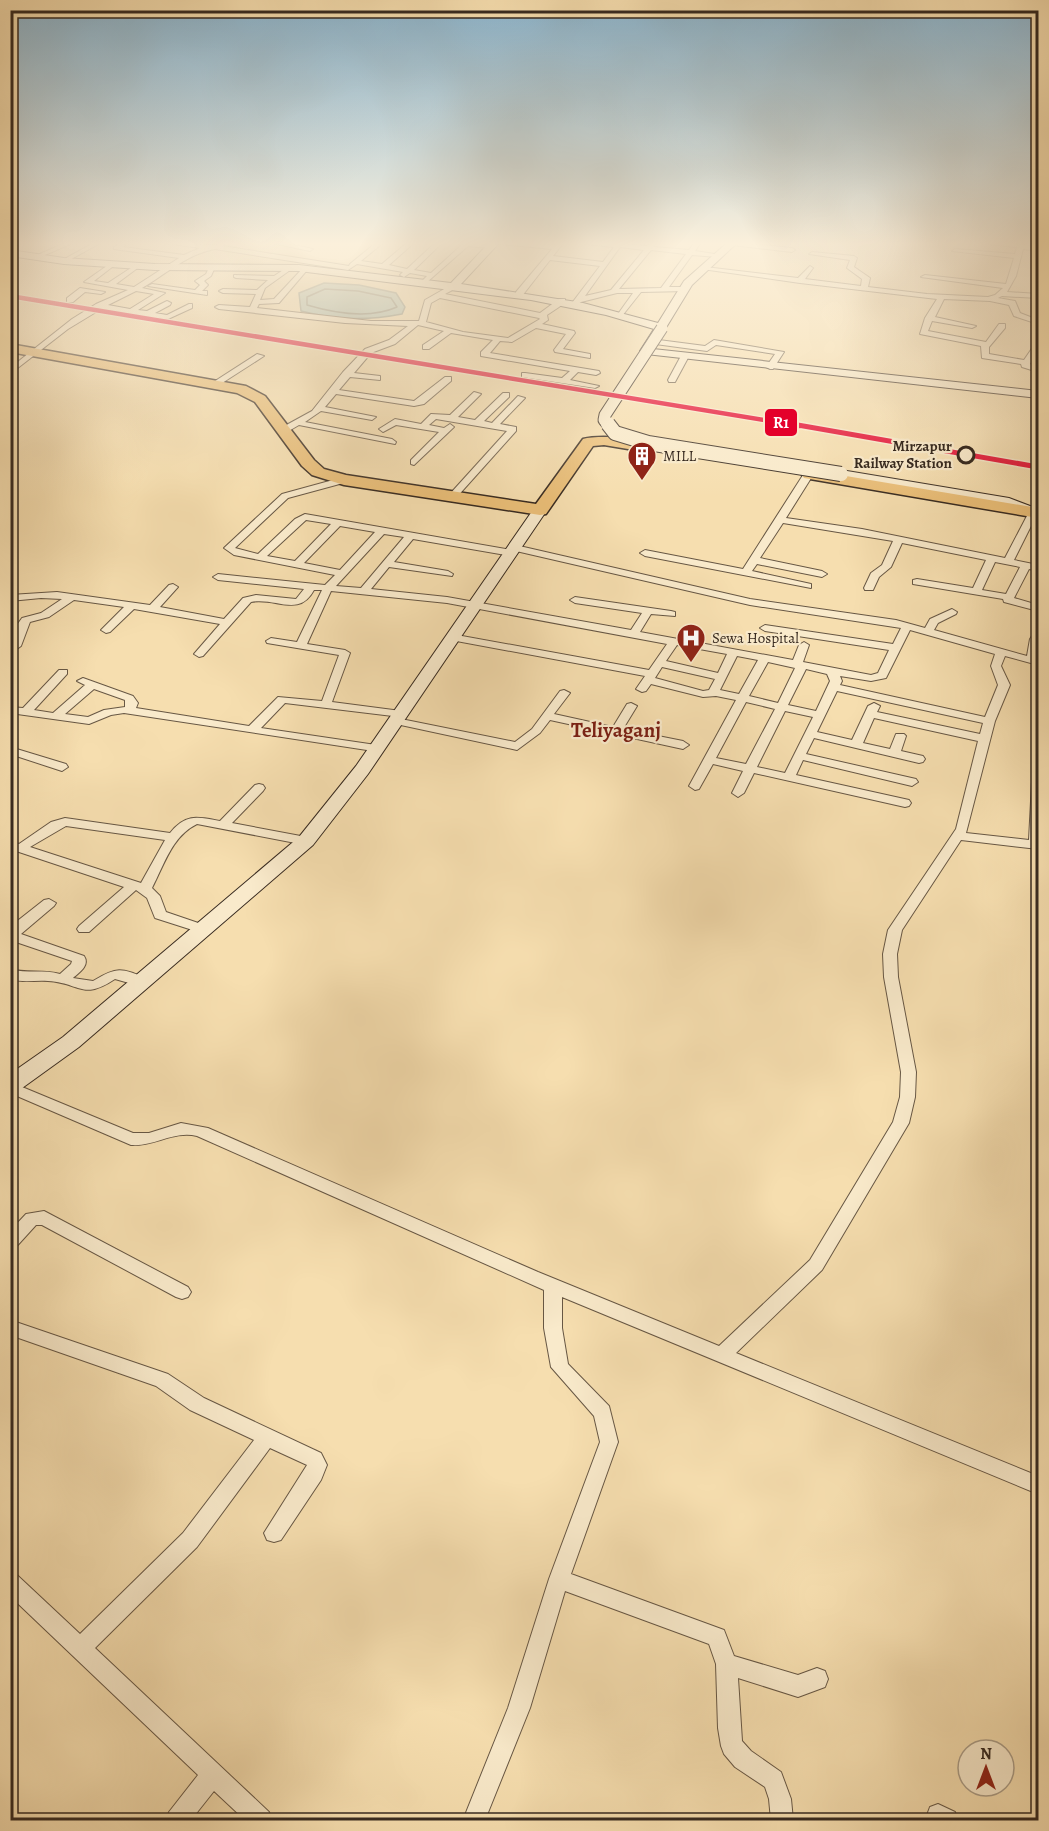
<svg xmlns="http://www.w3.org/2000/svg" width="1049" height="1831" font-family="Alegreya,serif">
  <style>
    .water { fill: #9ebbb3; stroke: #758178; stroke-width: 1.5 }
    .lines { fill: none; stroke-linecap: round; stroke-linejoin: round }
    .shore { stroke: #6a726a; stroke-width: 1.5 }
    .street-casing { stroke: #675744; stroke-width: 2 }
    .secondary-casing { stroke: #372a20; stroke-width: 2 }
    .highway-casing { stroke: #372a20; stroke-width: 3 }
    .street { fill: #f9eacb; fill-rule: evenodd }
    .secondary { fill: #f9eacb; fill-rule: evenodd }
    .highway { fill: #ebbf78; fill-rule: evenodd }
    .secondary-bridge-far1-casing { stroke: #372a20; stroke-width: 13; stroke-linecap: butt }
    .secondary-bridge-casing { stroke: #372a20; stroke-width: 16; stroke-linecap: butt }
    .secondary-bridge-far1 { stroke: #f9eacb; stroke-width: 11 }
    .secondary-bridge { stroke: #f9eacb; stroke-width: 14 }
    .rail-1-far1-casing { stroke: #f9eacb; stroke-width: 7 }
    .rail-1-casing { stroke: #f9eacb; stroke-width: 8 }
    .rail-1-far1 { stroke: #e4002b; stroke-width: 4.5 }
    .rail-1 { stroke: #e4002b; stroke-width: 5 }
    .stop-dot { fill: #f9eacb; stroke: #372a20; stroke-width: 3 }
    .labels { text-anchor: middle; stroke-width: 4.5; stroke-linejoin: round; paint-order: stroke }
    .far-stop-label { font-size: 15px; font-weight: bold; fill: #372a20; stroke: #f9eacb; text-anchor: end }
    .far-poi-label { font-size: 15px; fill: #372a20; stroke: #f9eacb; text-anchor: start }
    .quarter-label { font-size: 21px; font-weight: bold; fill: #7a1f14; stroke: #f9eacb }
    .line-badge { stroke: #f9eacb; stroke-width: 2 }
    .badge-label { font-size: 16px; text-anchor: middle; font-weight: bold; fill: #fff }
  </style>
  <rect width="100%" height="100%" fill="#f6deaf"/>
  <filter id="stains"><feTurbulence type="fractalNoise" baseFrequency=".00333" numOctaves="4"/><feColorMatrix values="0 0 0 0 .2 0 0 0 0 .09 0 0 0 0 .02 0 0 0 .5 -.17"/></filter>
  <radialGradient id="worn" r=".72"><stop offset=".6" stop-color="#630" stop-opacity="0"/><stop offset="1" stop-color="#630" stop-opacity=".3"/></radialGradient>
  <!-- water -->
  <path class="water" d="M324 283 359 285 396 293 405 307 402 314C366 321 336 320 301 311L299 293Z"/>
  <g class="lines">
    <!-- shore -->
    <path class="shore" d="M325 289 358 291 391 298 397 307C370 319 334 313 307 305V297Z"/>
    <!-- street casing -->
    <g class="street-casing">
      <g id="street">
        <path d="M67 242H75L38 258 33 257Z"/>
        <path d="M95 242H102L66 262 61 261Z"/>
        <path d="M123 242H130L123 247 184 255 200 248 159 242C176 241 192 245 209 245 215 246 221 242 228 242L222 246 349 266 350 264 377 242H384L361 261 382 264 408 242H415L389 265 407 269 436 242H443L414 270 431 273 465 242 493 246 490 248 468 246 426 283 422 281 427 276 410 273 404 277 400 275 403 272 357 264 348 270 215 249C187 254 166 274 142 288L165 293 138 310 147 311 167 301 171 303 170 305 155 313 167 315 189 304H192V308L168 319 101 309 68 329 10 374V368L72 319 96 304 128 290 84 282 111 263 116 264 94 281 108 283 137 264 139 267 116 284 134 287 179 258 114 249V247ZM136 291 154 294 130 309 108 305Z"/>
        <path d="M267 242H280L313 249 310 251Z"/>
        <path d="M496 242 555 245 558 242H564L553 256 603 262 614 247 586 244 583 242H624L623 244 647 246 651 242H655L654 247 689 250 695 242H701L695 251 721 255 718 257 692 255 669 287H687V291L641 292 622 316 618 314 633 293H617L581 302 576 305 572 303 600 266 550 260 522 296H516V292L552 249 499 244ZM620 247 644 250 611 290 585 296ZM651 250 686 254 661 288 619 289Z"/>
        <path d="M730 242 792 248 795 250 792 252 732 245Z"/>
        <path d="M984 242H1025L1024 245 1038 247V251L1023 249 1016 276 1007 292 1038 294V298L1002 296 998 298 1015 301 1020 313 1038 320V324L1014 316 1009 305 990 301 944 299 935 317 976 326 972 328 932 321 928 331 986 342 999 324H1005V328L989 347V354L1024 360 1035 344H1038V351L1030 364 1038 367V372L1022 367 1021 364 982 358 981 346 920 334 925 318 937 299 800 283 702 269 705 267 798 278 810 266 813 268 805 279 861 286 862 279 847 268 850 260 809 254 812 252 854 256 857 258 854 267 870 278 868 287 927 294 988 297 995 295 1003 288 921 277 925 275 1006 284 1014 258 952 251 955 249 1015 254 1017 247 987 244Z"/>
        <path d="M210 266 215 267 211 276 204 281 208 285 202 291H207V295L148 286 152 284 195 290 200 285 195 281 206 274Z"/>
        <path d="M288 267 293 268 265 288 260 300 274 299 303 268 308 269 279 303 259 304 257 308 371 321H419L425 300 453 284 457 286 456 288 445 294 540 313 559 299H565V303L547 315 548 320 542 324 574 331 575 333 563 349 590 354V358L555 352 554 350 566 334 536 328 512 342 500 341 490 353 599 371 600 373 596 375 578 372 570 380 599 386 595 388 522 377V373H525L562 378 570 371 481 356V352L493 340 451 333 429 349H423V345L444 331 418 325 395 344 371 353 354 373 380 376V380L350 377 339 390 414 401 445 377H451V381L424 404 414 406 336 394 325 407 376 417 372 420 321 411 305 422 392 439 396 442 395 444 299 425 287 432H281V428L312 411 343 372 365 349 389 340 408 326 345 323 219 309 215 307 219 305 250 307 256 294 223 293 219 291 223 289 257 290 268 280 236 278 234 277V275L274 276ZM440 298 539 318 540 319 508 338 463 332 426 322 431 303Z"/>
        <path d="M80 288 105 292 101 294 85 292 73 302H67V298Z"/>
        <path d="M651 339 705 346 714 340 784 352 773 369H770L766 367 775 354 716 345 707 351 648 343 647 341Z"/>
        <path d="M257 354 264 356 219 385 212 383Z"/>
        <path d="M682 354 689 356 675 382H669L668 380Z"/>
        <path d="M474 392 481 394 458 417 475 420 503 393H509V397L484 421 492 423 518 396 525 398 500 424 516 427V431L455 499 452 500 447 497 449 495 507 431 436 419 429 425 444 428 450 424 454 427 414 465 411 464V460L439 432 396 425 383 432 379 429 395 419 421 424 431 414 450 415Z"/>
        <path d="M808 472 813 475 786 518 862 529 1005 558 1029 512 1037 510 1038 512 1014 560 1038 565V571L1029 569 1014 598 1038 605V611L1004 602 1003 599 913 584V580L917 579 973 588 986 560 902 543 891 567 879 577 873 590H865L864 588 871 573 882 565 893 541 783 523 760 558 822 571 827 574 822 577 757 564 752 571 811 584V588L645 556 640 553 645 550 743 569 803 475ZM995 562 1020 567 1006 594 982 590Z"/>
        <path d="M344 477 347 478V482L288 498 235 548 258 554 295 519 305 514 511 550 512 546 515 545 750 599 896 620 925 628 930 619 952 609 957 612 956 614 938 623 934 630 1027 656 1030 639 1034 633 1038 632V665L1005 656 1001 666 1010 685 995 721 966 833 1029 840 1032 782 1038 778V849L961 840 902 930 897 954 898 977 916 1072 915 1097 909 1123 822 1270 736 1353 1038 1476V1494L562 1297V1328L568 1364 609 1406 618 1442 571 1574 724 1630 734 1656 798 1675 817 1668 825 1671 828 1679 825 1687 798 1697 738 1678 742 1741 751 1751 781 1772 791 1799 793 1820H771L769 1799 765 1787 735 1767 724 1754 721 1746 718 1728 716 1664 709 1644 565 1591 530 1708 485 1820H463L508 1708 549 1579 600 1442 594 1416 551 1367 544 1328V1290L197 1136C174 1130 154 1147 131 1145L10 1093V1082L133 1133H149L181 1123 208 1128 538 1272 719 1346 810 1260 893 1122 900 1097 901 1072 884 977 883 954 888 930 956 829 978 741 874 718 863 743 890 749 896 734H904L906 736 901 751 923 756 925 759 923 762 919 763 814 738 806 754 916 779 918 782 912 786 803 760 796 775 909 800 911 803 909 806 905 807 754 773 744 793 738 797 732 793 743 771 713 764 699 789 695 790 689 786 736 700 716 696 703 697 651 684 646 691 642 692 636 689 645 676 451 640 446 637 451 634 649 670 667 644 447 603 331 591 307 644 345 650 350 653 332 702 401 711 407 714 401 717 285 703 261 728 376 745 380 746 382 749 380 752 124 713 111 715 89 724 10 713V707L23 708 59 670H67V674L34 710 53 713 85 685 77 681 83 678 133 696 138 703 136 708 249 726 278 697 322 701 339 655 267 643 266 641 271 638 297 642 322 590H314C299 618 276 597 251 602L203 656 199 657 194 654 220 624 134 609 110 632 106 633 101 630 124 607 74 600 49 617 30 622 21 646 10 654V645L17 625 22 618 41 613 62 599 41 598 10 601V595L57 592 150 605 169 585 173 584 178 587 160 607 224 619 243 598 256 595 296 599 304 589 218 580 213 577 218 574 325 585 335 575 234 555 224 548 282 494ZM306 520 331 524 295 561 267 556ZM340 526 375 532 340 570 304 563ZM384 534 404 537 361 588 336 586ZM413 539 512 556 515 555 516 551 750 605 901 628 893 644 765 625 760 628 765 631 889 650 878 673 871 675 803 662 809 645 804 642 799 645 793 660 640 632 651 614 675 616V612L671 611 575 597 570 600 575 603 642 613 631 630 447 597 371 589 389 567 452 576 453 574 448 571 394 562ZM910 630 995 654 991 666 998 685 985 717 840 685 842 681 840 676 871 681 886 678ZM677 645 727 654 718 673 666 661ZM737 656 758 660 739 694 720 690ZM768 662 795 668 778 703 749 696ZM662 667 715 679 709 690 703 691 655 678ZM806 669 827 674 830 681 816 711 788 705ZM94 689 125 700V707L104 710 88 717 65 714ZM837 691 983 723 980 734 877 712 880 706 874 703 868 706 852 740 817 732ZM746 702 775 709 746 764 716 758ZM785 711 813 717 785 773 757 767Z"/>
        <path d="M564 690 570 693 554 714 613 727 627 704 631 703 637 706 623 729 683 741 689 745 683 749 550 720 540 733 517 750 396 724 390 721 396 718 515 742 532 729 560 691Z"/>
        <path d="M10 747 66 764 68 767 62 771 10 754Z"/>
        <path d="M259 784 263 785 265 788 263 791 232 823 306 837 312 841 306 845 197 824C172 836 164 865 152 888L160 896 166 912 210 927 212 930 205 934 155 918 147 898 136 890 89 932H79L77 929 79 926 124 887 10 849V841L19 844 51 822 65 818 170 833C186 813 198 817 220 821L255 785ZM66 826 165 840 141 883 30 847Z"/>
        <path d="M49 899 56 903 54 906 21 934 84 956C90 965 80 972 73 978L93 981C118 966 121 968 148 979L150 982 148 985 143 987 115 979C82 1001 81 983 48 981 35 980 23 983 10 979V969C27 974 44 969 60 974L71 964 72 961 10 940 11 926 44 900Z"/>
        <path d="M44 1211 188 1287 191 1292 188 1297 182 1299 176 1297 42 1225H36L16 1247 10 1249V1231L26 1214Z"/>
        <path d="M10 1320 168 1374 204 1398 321 1453 327 1465 321 1480 281 1540 274 1542 267 1540 264 1533 307 1465 270 1448 197 1547 95 1648 269 1812 272 1820H245L214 1791 191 1820H166L169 1812 198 1775 10 1596V1572L17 1575 80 1634 183 1533 254 1440 190 1410 156 1386 10 1335Z"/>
        <path d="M938 1804 955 1812 958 1820H929L927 1815 930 1807Z"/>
      </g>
    </g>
    <!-- secondary casing -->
    <g class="secondary-casing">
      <g id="secondary">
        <path d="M490 242H500L461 284 583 303 658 323 684 281 728 242H738L692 285 653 349 1038 391V398L646 354 640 351 654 329 606 315 531 300 299 271 155 270 64 264 10 256V250L64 258 155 264 299 265 451 283Z"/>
        <path d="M841 470 1009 498 1038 509V515H1029L1006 506 836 477V471Z"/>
        <path d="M540 506 547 510 368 774 313 845 79 1047 18 1091 10 1093V1074L63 1037 299 837 356 766 535 507Z"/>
      </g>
    </g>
    <!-- highway casing -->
    <g class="highway-casing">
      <g id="highway">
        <path d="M10 344 246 386 265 396 314 460 324 469 346 475 536 504 583 439C598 435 649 437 660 448L652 453 604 445 593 446 546 514 540 515 344 485 312 475 302 466 255 402 237 393 10 352Z"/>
        <path d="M810 470 1038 508V518L804 478 802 475 804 472Z"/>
      </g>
    </g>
    <!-- street -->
    <use href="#street" class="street"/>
    <!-- secondary -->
    <use href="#secondary" class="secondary"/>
    <!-- highway -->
    <use href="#highway" class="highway"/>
    <!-- secondary-bridge-far1 casing -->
    <g class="secondary-bridge-far1-casing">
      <path id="secondary-bridge-far1" d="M609 426 604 420 605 415 662 328"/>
    </g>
    <!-- secondary-bridge casing -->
    <g class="secondary-bridge-casing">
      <path id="secondary-bridge" d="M608 424 615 433 648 443 841 474"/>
    </g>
    <!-- secondary-bridge-far1 -->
    <use href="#secondary-bridge-far1" class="secondary-bridge-far1"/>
    <!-- secondary-bridge -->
    <use href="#secondary-bridge" class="secondary-bridge"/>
    <!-- rail-1-far1 casing -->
    <g class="rail-1-far1-casing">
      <path id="rail-1-far1" d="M10 296 800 426"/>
    </g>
    <!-- rail-1 casing -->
    <g class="rail-1-casing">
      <path id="rail-1" d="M792 424 1038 467"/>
    </g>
    <!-- rail-1-far1 -->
    <use href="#rail-1-far1" class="rail-1-far1"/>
    <!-- rail-1 -->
    <use href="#rail-1" class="rail-1"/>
  </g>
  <!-- sky -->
  <linearGradient id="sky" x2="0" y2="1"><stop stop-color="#8ab7d3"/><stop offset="0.49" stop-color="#fbf0db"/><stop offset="1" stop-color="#fbf0db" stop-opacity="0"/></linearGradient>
  <rect width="1049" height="498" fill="url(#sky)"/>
  <!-- icons -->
  <defs>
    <g id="building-pin" transform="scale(1.5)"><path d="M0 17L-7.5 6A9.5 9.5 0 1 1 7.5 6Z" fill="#8f2418" stroke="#f9eacb"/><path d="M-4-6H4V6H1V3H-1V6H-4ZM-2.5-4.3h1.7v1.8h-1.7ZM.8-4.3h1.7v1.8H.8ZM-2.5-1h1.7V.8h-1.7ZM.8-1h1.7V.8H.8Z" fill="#fff"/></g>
    <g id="hospital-pin" transform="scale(1.5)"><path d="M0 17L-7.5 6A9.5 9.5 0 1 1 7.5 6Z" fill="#8f2418" stroke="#f9eacb"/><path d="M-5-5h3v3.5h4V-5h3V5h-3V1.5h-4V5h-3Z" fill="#fff"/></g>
  </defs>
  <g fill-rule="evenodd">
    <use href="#building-pin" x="642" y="456"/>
    <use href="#hospital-pin" x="691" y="638"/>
  </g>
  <!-- markers -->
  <circle class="stop-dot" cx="966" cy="455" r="8"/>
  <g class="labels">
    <!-- far-stop labels -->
    <g class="far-stop-label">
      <text x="952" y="451">Mirzapur<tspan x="952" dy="17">Railway Station</tspan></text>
    </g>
    <!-- far-poi labels -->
    <g class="far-poi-label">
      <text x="663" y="461">MILL</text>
      <text x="712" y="643">Sewa Hospital</text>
    </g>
    <!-- quarter labels -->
    <g class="quarter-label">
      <text x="616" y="737">Teliyaganj</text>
    </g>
  </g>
  <rect class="line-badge" x="764" y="408" width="34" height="29" rx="6" fill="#e4002b"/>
  <g class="badge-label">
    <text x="781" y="428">R1</text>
  </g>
  <!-- margin -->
  <rect width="1049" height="1831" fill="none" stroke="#f6deaf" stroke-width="36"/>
  <rect x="12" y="12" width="1025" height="1807" fill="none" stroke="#372a20" stroke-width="3"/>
  <rect x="18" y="18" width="1013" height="1795" fill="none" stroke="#372a20" stroke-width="1.5"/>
  <!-- north arrow -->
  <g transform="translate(986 1768)"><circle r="28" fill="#f9eacb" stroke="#ab9d87" stroke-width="1.5"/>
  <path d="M0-4.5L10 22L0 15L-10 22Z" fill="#8f2418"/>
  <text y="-9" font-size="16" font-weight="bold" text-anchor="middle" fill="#372a20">N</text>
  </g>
  <rect width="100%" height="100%" filter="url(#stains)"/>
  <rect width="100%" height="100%" fill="url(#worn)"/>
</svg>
